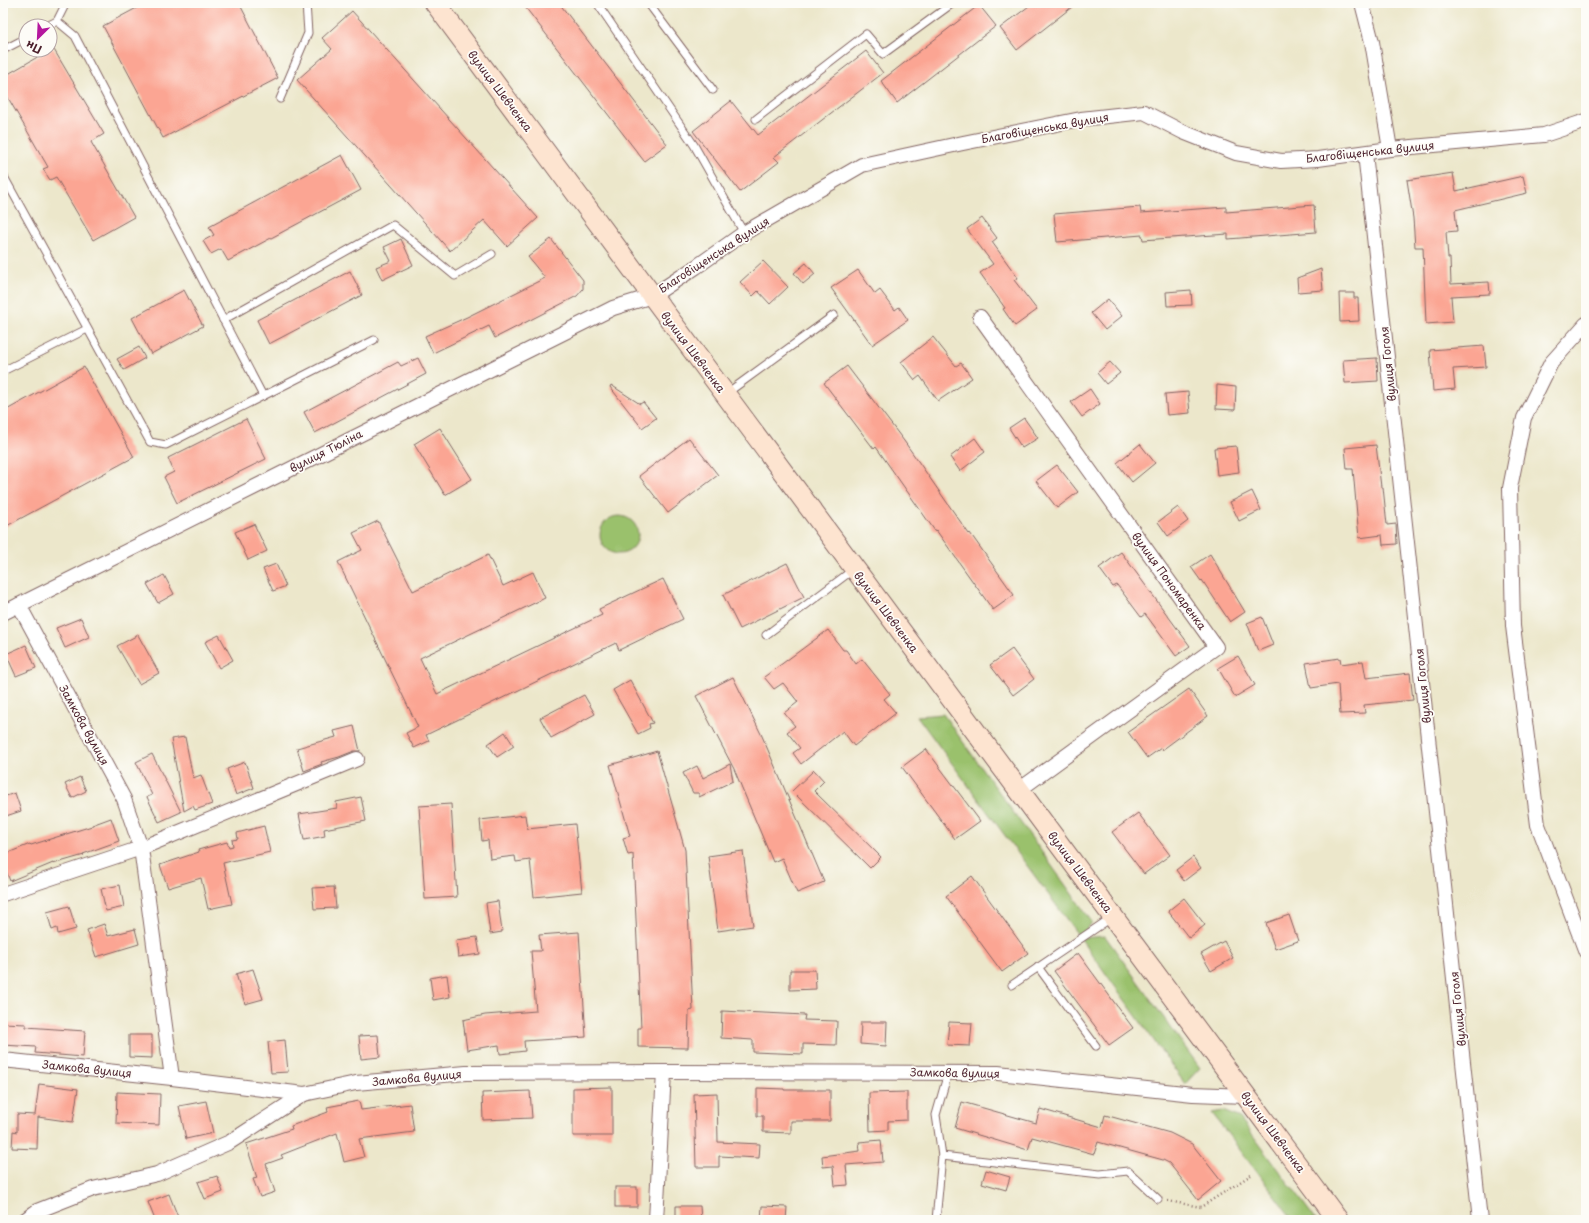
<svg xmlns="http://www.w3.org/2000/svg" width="1589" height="1223" font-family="'Playpen Sans',sans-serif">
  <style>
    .green { fill: #9ac16c; stroke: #72704c }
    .building { fill: #fba593 }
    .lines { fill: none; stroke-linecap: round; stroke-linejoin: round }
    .service-casing { stroke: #836563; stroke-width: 9 }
    .minor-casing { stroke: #836563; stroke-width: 16 }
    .secondary-casing { stroke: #836563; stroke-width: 22 }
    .path { stroke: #836563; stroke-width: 2.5; stroke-dasharray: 1 3; stroke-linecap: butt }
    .service { stroke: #fff; stroke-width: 7 }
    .minor { stroke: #fff; stroke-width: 14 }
    .secondary { stroke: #fde4d0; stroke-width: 20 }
    .rail { stroke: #4a1f2b; stroke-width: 3; stroke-dasharray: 6 3; stroke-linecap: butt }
    .labels { text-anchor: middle; stroke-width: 3.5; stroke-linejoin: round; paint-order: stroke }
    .street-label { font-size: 11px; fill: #4a1f2b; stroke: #fdfcf7 }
  </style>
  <rect width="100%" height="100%" fill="#fdfcf7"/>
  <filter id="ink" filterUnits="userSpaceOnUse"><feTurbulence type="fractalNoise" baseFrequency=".025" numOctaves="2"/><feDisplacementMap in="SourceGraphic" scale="8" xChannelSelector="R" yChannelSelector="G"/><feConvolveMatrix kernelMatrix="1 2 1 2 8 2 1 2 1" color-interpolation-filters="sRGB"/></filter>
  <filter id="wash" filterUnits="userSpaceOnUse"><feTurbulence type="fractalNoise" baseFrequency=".012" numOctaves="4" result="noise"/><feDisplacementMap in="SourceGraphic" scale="16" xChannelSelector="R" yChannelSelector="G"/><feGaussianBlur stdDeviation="0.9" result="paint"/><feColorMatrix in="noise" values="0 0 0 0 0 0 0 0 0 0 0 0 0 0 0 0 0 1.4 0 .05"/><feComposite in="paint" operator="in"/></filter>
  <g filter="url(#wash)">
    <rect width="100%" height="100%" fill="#ece7cb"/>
    <!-- green -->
    <g class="green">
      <circle cx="619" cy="535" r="19"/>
      <path d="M943 714 1092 922 1081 938 1105 936 1200 1068 1185 1084 1081 939 917 716Z"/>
      <path d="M1223 1111 1240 1118 1316 1220H1293L1212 1113Z"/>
    </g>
    <g id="blocks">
      <!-- building -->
      <g class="building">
        <path d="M146 3H239L278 78 163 138 103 26Z"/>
        <path d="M522 3H559L667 144 644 161Z"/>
        <path d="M1033 3H1077L1017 50 1000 28Z"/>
        <path d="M979 5 996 26 897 103 881 81Z"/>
        <path d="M352 11 538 218 507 246 484 220 450 251 297 80 332 49 322 38Z"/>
        <path d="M53 48 104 134 91 142 134 217 93 240 56 177 50 180 43 169 48 167 3 89V77Z"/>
        <path d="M866 51 883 73 774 157 779 162 740 192 693 131 731 101 758 135Z"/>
        <path d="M342 155 361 190 228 261 221 249 211 254 203 241 214 235 209 227Z"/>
        <path d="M1453 173 1456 191 1523 176 1527 193 1455 210 1457 231 1446 232 1448 258H1450L1451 284 1489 282 1490 294 1451 296 1453 322 1426 324 1423 247H1415L1413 218 1407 180Z"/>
        <path d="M1314 205 1316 232 1228 239V234L1143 240 1142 235 1057 242 1054 214 1140 207 1141 213 1226 207V212Z"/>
        <path d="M982 218 997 238 992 242 1018 278 1014 280 1037 310 1015 326 1003 309 1005 308 980 273 993 264 967 229Z"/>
        <path d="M401 239 413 265 382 280 376 267 391 261 384 247Z"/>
        <path d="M551 239 583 280V289L577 296 495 338 489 326 433 353 425 336 467 317 545 278 528 257Z"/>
        <path d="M763 261 788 287 770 304 758 291 753 296 740 282Z"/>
        <path d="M806 263 815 274 803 284 794 273Z"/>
        <path d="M1321 269 1323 290 1298 292 1297 278Z"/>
        <path d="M858 270 875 294 880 290 895 310 899 307 908 320 872 345 831 288Z"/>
        <path d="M350 271 362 295 269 344 257 320Z"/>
        <path d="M184 290 203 326 151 354 132 318Z"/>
        <path d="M1191 290 1192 305 1167 306 1166 292Z"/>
        <path d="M1339 293H1354V298H1358L1359 321 1340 322Z"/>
        <path d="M1108 299 1122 316 1105 330 1091 313Z"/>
        <path d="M933 337 956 366 961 363 972 378 938 401 920 376 915 380 901 362Z"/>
        <path d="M1484 346 1486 367 1453 369 1455 389 1433 391 1430 350Z"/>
        <path d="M139 347 145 358 124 370 117 359Z"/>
        <path d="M418 358 426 374 315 433 304 412 398 362 401 366Z"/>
        <path d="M1377 358 1378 381 1345 383 1343 360Z"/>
        <path d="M1110 362 1120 373 1106 384 1097 373Z"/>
        <path d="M847 366 904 441 969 534 970 533 1014 595 993 610 936 530 935 531 876 447 874 449 824 383Z"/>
        <path d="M84 367 134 457 3 528V412Z"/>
        <path d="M611 385 640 404 643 402 656 418 642 428 610 387Z"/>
        <path d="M1217 385 1236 387 1235 410 1216 409Z"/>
        <path d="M1090 389 1100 404 1082 417 1071 402Z"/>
        <path d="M1188 392 1190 413 1167 415 1165 394Z"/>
        <path d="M1024 418 1038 438 1022 448 1009 428Z"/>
        <path d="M246 419 266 459 177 503 164 477 174 472 168 458Z"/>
        <path d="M440 428 472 479 445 495 414 444Z"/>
        <path d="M689 438 718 475 668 513 639 476Z"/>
        <path d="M975 438 985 452 960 471 950 457Z"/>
        <path d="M1140 444 1155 463 1132 482 1117 463Z"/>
        <path d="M1376 445 1381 487H1383L1387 525 1396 524 1397 544 1383 545 1382 535 1359 538 1353 469H1347L1345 448Z"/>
        <path d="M1236 446 1239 472 1217 475 1214 448Z"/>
        <path d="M1057 465 1078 492 1057 508 1036 481Z"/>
        <path d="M1252 491 1261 510 1239 521 1230 502Z"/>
        <path d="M1178 507 1188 521 1168 536 1158 522Z"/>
        <path d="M378 521 413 591 488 555 503 586 533 572 545 598 420 658 437 694 602 615 599 609 663 579 683 619 619 650 616 643 426 735 429 741 414 748 406 733 418 727 338 562 362 550 353 533Z"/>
        <path d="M254 524 267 551 248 560 235 532Z"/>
        <path d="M1121 552 1190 646 1176 656 1149 619 1145 614 1141 617 1117 585 1113 587 1099 568Z"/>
        <path d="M1210 554 1245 612 1230 622 1202 580 1201 581 1191 567Z"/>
        <path d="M787 563 804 597 740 629 723 595Z"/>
        <path d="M276 564 286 586 273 591 263 569Z"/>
        <path d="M164 575 174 594 158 603 147 584Z"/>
        <path d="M1262 617 1273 645 1258 651 1247 623Z"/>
        <path d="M81 618 89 637 65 648 56 628Z"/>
        <path d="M828 630 843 650H846L856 664 862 659 890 694 884 699 896 713 854 746 843 731 801 764 793 753 800 748 787 732 795 726 784 713 798 702 783 683 774 689 764 677Z"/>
        <path d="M138 635 159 673 139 684 117 646Z"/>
        <path d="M219 635 233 660 219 668 205 642Z"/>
        <path d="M26 645 36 668 16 676 6 654Z"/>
        <path d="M1012 649 1034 679 1013 695 990 665Z"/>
        <path d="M1238 656 1255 685 1235 697 1218 668Z"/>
        <path d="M1340 658 1341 664 1363 661 1366 678 1410 673 1413 700 1364 705 1365 713 1340 714 1338 684 1311 688 1306 663Z"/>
        <path d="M733 677 762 736 824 882 797 893 782 858 773 862 734 769 696 696Z"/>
        <path d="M630 680 653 723 649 724 650 728 638 734 613 690Z"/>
        <path d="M1189 689 1208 716 1162 750 1161 748 1147 758 1128 732Z"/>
        <path d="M584 695 595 714 551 738 540 718Z"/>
        <path d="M354 726 360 751H354L339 757 321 762 322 764 304 771 297 748 336 737 334 731Z"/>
        <path d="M505 732 514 746 497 757 488 744Z"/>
        <path d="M185 737 193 778 201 775 212 804 195 810 193 806 184 811 171 739Z"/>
        <path d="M926 749 980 821 955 839 902 767Z"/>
        <path d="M657 751 685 850 693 1010 689 1011 688 1048 638 1047V1028H641L633 854 628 855 623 838 630 836 610 765Z"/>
        <path d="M152 754 181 812 159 822 147 797 152 795 136 762Z"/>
        <path d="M245 762 254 788 236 795 227 769Z"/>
        <path d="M730 764 733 781 699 797V793H693L683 773 697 766 703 778Z"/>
        <path d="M814 770 824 781 814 791 881 857 870 868 792 791Z"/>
        <path d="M80 777 86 791 72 798 65 784Z"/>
        <path d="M15 793 21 811 3 817V797Z"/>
        <path d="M361 797 366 821 324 829 325 836 304 840 299 814 337 808 336 802Z"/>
        <path d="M451 804 457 897 425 899 419 806Z"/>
        <path d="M1138 813 1170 855 1144 874 1112 832Z"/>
        <path d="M525 815 527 829 575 824 582 892 534 897 530 860 516 862 515 856 490 859 488 840 482 841 480 820Z"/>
        <path d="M111 818 119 841 83 854 84 855 53 864V863L10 881 3 863V855L30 844 31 845 92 826V825Z"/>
        <path d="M264 826 270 852 223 863 232 904 208 909 201 878 168 888 160 865 199 852 198 850 227 842 229 847 233 846 232 840 238 839 237 833Z"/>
        <path d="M743 851 753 926 718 931 708 856Z"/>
        <path d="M1193 857 1201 868 1184 881 1176 870Z"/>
        <path d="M972 876 1028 953 1002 972 946 896Z"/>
        <path d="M120 885 124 907 106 911 101 889Z"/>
        <path d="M334 887 336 908 314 909 312 888Z"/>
        <path d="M1184 898 1205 925 1189 938 1168 911Z"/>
        <path d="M498 901 502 932 490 934 486 903Z"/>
        <path d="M69 906 76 929 58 934 57 928 52 930 47 912Z"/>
        <path d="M1289 915 1298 941 1275 949 1266 923Z"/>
        <path d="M104 924 108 936 135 929 139 944 96 957 87 930Z"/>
        <path d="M579 932 586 1037 524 1041 525 1051 500 1054 499 1045 467 1050 463 1020 485 1015 536 1011 531 951H541L539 935Z"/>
        <path d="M477 937 480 954 458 957 456 940Z"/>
        <path d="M1224 941 1233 958 1211 971 1201 954Z"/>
        <path d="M1078 953 1133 1028 1109 1045 1054 971Z"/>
        <path d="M253 969 263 999 245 1004 236 974Z"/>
        <path d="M790 970H815L816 989 790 990Z"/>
        <path d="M447 975 450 997 433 1000 430 978Z"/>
        <path d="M722 1011 805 1015 804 1020 837 1021 836 1045 803 1044V1054L753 1052V1040L721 1038Z"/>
        <path d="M861 1022H887L886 1046 860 1044Z"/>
        <path d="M949 1022 972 1023 970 1046 947 1045Z"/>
        <path d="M3 1023 26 1024V1027L85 1031 83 1057 35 1053 36 1047 3 1045Z"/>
        <path d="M129 1035H152V1058L129 1057Z"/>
        <path d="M378 1035 380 1057 361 1059 359 1036Z"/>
        <path d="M285 1040 288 1072 271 1073 268 1042Z"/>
        <path d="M39 1084 78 1089 73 1122 38 1117 37 1149 12 1148 13 1131 17 1132V1114L35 1115Z"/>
        <path d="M612 1087V1136H573V1088Z"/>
        <path d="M757 1088 784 1089V1090H830V1121H791V1133L763 1132V1116H757Z"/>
        <path d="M530 1091 532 1118 483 1120 482 1093Z"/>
        <path d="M117 1092 160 1094 159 1125 116 1123Z"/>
        <path d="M907 1092V1120L888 1121V1130L870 1131 869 1093Z"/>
        <path d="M717 1093 718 1142 760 1144 759 1158 719 1156V1167H696L694 1094Z"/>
        <path d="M206 1101 213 1133 186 1139 179 1106Z"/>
        <path d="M359 1101 361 1110 410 1104 414 1132 359 1139 364 1157 344 1162 337 1133 281 1155 283 1158 266 1164 275 1192 260 1197 253 1179 257 1178 246 1144 292 1129 291 1126 328 1112 327 1107Z"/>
        <path d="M962 1102 1036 1123 1040 1109 1102 1127 1105 1115 1170 1133 1192 1144 1221 1181 1198 1200 1169 1163 1163 1160 1098 1142 1094 1154 1032 1137 1028 1150 955 1128Z"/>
        <path d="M881 1140 883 1162 846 1165 848 1185 835 1186 833 1166 823 1167 822 1156 860 1151 859 1142Z"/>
        <path d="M986 1170 1010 1177 1006 1190 982 1183Z"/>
        <path d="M217 1176 223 1192 205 1199 198 1182Z"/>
        <rect x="615" y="1187" width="22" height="20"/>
        <path d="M169 1194 178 1217 171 1220H155L148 1202Z"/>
        <path d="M676 1206H700L701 1220H676Z"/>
        <path d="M762 1206 787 1207 786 1220H761Z"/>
      </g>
    </g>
  </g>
  <g filter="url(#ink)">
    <use href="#blocks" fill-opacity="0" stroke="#836563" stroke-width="1"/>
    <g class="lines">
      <!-- service casing -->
      <g class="service-casing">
        <g id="service">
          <path d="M597 3 694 145 744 233"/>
          <path d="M648 3 713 90"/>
          <path d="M57 21 66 3"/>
          <path d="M47 26 57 21 75 36 263 396"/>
          <path d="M3 50 26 38"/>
          <path d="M280 99 308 33 306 3"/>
          <path d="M756 119 866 34 883 54 953 3"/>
          <path d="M3 175 150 442 166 445 374 340"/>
          <path d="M223 320 393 225 455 276 492 254"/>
          <path d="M3 371 87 329"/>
          <path d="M727 393 834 315"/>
          <path d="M766 635 854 569"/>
          <path d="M1038 967 1096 1046"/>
          <path d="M1012 985 1111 918"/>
          <path d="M948 1073 936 1115 942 1156 1100 1174 1128 1171 1158 1199"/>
          <path d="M936 1220 942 1156"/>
        </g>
      </g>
      <!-- minor casing -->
      <g class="minor-casing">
        <g id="minor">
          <path d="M1362 3 1372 42 1390 149"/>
          <path d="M1365 153 1480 1220"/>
          <path d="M980 317 1216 647 1019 790"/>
          <path d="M1586 324 1551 363 1524 418 1510 488 1513 626 1538 825 1586 952"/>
          <path d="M19 605 124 799 141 848 172 1078"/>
          <path d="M3 613 613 308 652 296 696 267 744 233 862 165 963 143 1081 119 1144 112 1183 132 1236 153 1281 161 1318 159 1390 149 1544 135 1586 121"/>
          <path d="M3 894 141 848 357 759"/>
          <path d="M3 1060 172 1078 304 1094 356 1083 466 1073 664 1072 998 1073 1193 1094 1246 1096"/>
          <path d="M25 1220 37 1211 93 1189 157 1174 230 1142 304 1094"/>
          <path d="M656 1220 664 1072"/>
        </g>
      </g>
      <!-- secondary casing -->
      <g class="secondary-casing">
        <path id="secondary" d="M435 3 1338 1220"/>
      </g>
      <!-- path -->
      <path class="path" d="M1168 1201 1201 1207 1251 1175"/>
      <!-- service -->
      <use href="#service" class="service"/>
      <!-- minor -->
      <use href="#minor" class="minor"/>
      <!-- secondary -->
      <use href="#secondary" class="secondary"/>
      <!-- rail -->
      <path class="rail" d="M3 313 5 312"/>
    </g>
  </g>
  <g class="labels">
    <!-- street labels -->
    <g class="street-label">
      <text transform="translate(500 91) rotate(53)" y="4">вулиця Шевченка</text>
      <text transform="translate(1045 128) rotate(-10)" y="4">Благовіщенська вулиця</text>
      <text transform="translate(1370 152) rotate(-6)" y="4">Благовіщенська вулиця</text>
      <text transform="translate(714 255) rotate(-33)" y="4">Благовіщенська вулиця</text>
      <text transform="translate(693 352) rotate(53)" y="4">вулиця Шевченка</text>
      <text transform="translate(1388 364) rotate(-96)" y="4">вулиця Гоголя</text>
      <text transform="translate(326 451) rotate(-27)" y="4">вулиця Тюліна</text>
      <text transform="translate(1169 581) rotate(54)" y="4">вулиця Пономаренка</text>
      <text transform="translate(886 612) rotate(53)" y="4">вулиця Шевченка</text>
      <text transform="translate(1423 686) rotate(-96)" y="4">вулиця Гоголя</text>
      <text transform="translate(84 725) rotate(61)" y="4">Замкова вулиця</text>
      <text transform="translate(1080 872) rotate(53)" y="4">вулиця Шевченка</text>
      <text transform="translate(1458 1009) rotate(-96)" y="4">вулиця Гоголя</text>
      <text transform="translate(87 1069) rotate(6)" y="4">Замкова вулиця</text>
      <text transform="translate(955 1073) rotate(1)" y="4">Замкова вулиця</text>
      <text transform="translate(417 1078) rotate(-5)" y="4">Замкова вулиця</text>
      <text transform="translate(1273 1132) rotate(53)" y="4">вулиця Шевченка</text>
    </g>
  </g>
  <!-- margin -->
  <rect width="1589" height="1223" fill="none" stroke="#fdfcf7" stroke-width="16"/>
  <!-- north arrow -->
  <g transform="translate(38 38) rotate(204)"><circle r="19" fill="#fdfcf7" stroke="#b5a4a5"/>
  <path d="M0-3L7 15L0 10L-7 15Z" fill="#b5179e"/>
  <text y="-6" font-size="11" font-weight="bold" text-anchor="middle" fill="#4a1f2b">Пн</text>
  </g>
</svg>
